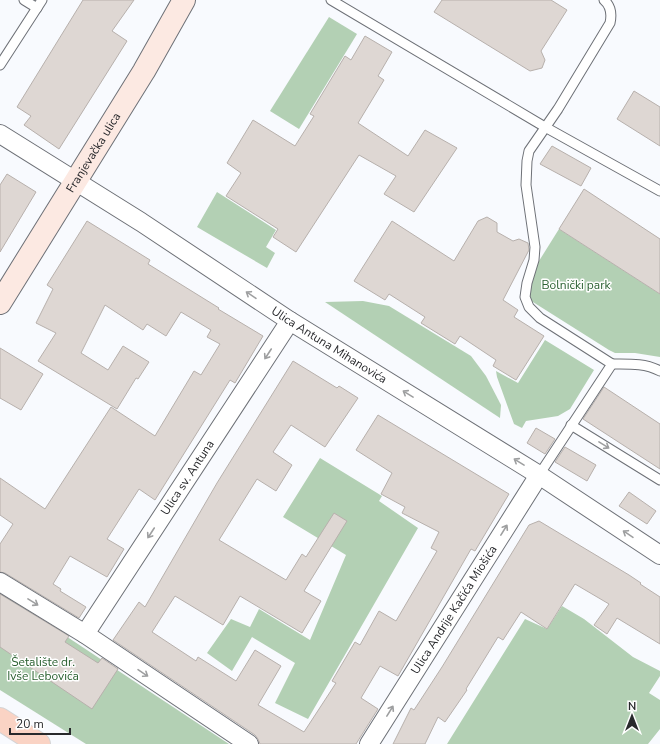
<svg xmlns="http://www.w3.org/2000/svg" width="660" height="744" font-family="'Nunito Sans',sans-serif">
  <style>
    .green { fill: #b3d0b4 }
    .building { fill: #ded7d3; stroke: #b7b0ac }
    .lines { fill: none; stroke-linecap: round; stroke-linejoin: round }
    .service-casing { stroke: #6e7177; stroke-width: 11 }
    .minor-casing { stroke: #6e7177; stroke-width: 20 }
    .secondary-casing { stroke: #6e7177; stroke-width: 24 }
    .primary-casing { stroke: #d4d4d5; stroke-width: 24 }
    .service { stroke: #fff; stroke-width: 9 }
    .minor { stroke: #fff; stroke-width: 18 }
    .secondary { stroke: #fce9e2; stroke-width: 22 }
    .primary { stroke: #fad3c4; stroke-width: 22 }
    .oneway { stroke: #9e9fa0 }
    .labels { text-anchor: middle; stroke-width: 3; stroke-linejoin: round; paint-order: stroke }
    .street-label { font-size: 12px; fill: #28292c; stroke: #fff }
    .park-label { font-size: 12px; fill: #2b6131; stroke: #fff }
  </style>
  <rect width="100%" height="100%" fill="#f8fafe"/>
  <!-- green -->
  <g class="green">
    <path d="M329 17 357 34 299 129 270 111Z"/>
    <path d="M217 192 276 230 266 247 275 253 267 268 197 227Z"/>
    <path d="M559 229 660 294V357L635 353H615L609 350 525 297 529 277Z"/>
    <path d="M363 301 389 306 471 356 486 376 501 405 500 418 325 302Z"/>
    <path d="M545 340 594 370 570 409 558 416 526 421 522 428 514 424 497 377 496 371 518 383Z"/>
    <path d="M320 458 382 496 379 501 418 528 308 719 275 703 295 663 252 637 232 671 207 653 231 619 250 627 259 609 310 640 346 555 283 517Z"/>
    <path d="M0 594 28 611 229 744H86L0 690Z"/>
    <path d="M562 606 584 619 633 657 660 671V676L649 693 660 700V729L648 744H447L525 619 547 629Z"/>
  </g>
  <!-- building -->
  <g class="building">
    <path d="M83 0H134L112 31 127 41 59 149 24 125 31 116 17 107Z"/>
    <path d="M442 0H551L567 10 541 51 545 60 542 68 530 71 434 12Z"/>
    <path d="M365 36 392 52 378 76 384 80 358 123 408 156 425 130 457 148 414 212 384 194 396 176 359 155 296 252 273 237 278 229 226 196 241 173 227 163 253 120 295 146 314 116 310 114 345 56 351 60Z"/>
    <path d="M634 91 660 107V146L617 119Z"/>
    <path d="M552 146 591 168 581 186 540 164Z"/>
    <path d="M7 174 36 192 0 252V185Z"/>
    <path d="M584 189 660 239V294L559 229Z"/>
    <path d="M487 217 497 223V232L513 241 519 239 528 243 529 250 503 300 518 310 514 317 544 336 516 380 493 366 496 360 460 336 455 344 421 323 425 317 389 294 385 300 354 281 392 221 454 261 478 221Z"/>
    <path d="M87 221 150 260 148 264 219 308 218 309 263 336 235 383 230 380 155 500 139 489 107 539 124 549 107 577 70 556 53 584 61 589 60 591 86 607 79 618 5 573 0 572V544L13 524 0 515V478L45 509 111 407 155 436 194 371 201 375 220 344 207 337 211 330 181 312 166 336 147 324 143 330 105 305 81 353 108 370 123 346 149 362 138 379 136 378 117 409 38 361 56 333 36 323 53 289 47 285Z"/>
    <path d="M0 348 43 374 21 410 0 398Z"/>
    <path d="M293 361 337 388 339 386 358 398 325 447 291 425 273 452 292 465 276 491 257 479 219 540 286 580 302 554 306 557 334 513 347 521 304 591 321 601 302 633 240 596 223 625 175 596 152 632 196 661 198 657 236 681 255 650 281 666 258 705 304 732 336 683 332 681 355 642 360 645 379 611 396 621 437 551 431 548 439 532 402 513 405 507 381 494 392 473 356 450 378 415 509 494 475 551 471 549 398 676 380 666 361 698 378 709 356 744H260L258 739 255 735 113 640 139 602 145 607 217 483Z"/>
    <path d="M604 387 660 424V469L583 419Z"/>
    <path d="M536 428 555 439 545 454 527 443Z"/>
    <path d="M565 447 596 465 587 481 555 462Z"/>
    <path d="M629 492 656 511 647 524 619 506Z"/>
    <path d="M539 521 629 575 641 583 640 584 660 597V644L617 618 607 634 594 625 609 604 575 584 547 629 521 612 503 640 498 637 466 689 467 690 445 722 438 717 425 744H393L411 708 414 710 442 667 529 525Z"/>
    <path d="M0 594 69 636 65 642 98 663 102 658 118 669 92 709 0 647Z"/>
  </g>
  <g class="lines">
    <!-- service casing -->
    <g class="service-casing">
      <g id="service">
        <path d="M24 0 37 8"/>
        <path d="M331 0 545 127 660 191"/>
        <path d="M0 65 42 0"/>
        <path d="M612 364C629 364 645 363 660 371"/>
        <path d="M571 425 660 480"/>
        <path d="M539 475 612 364 540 318 529 307 525 297 527 283 534 260 535 247 526 185 527 161 529 151 558 109 610 23C612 14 611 6 604 0"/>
      </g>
    </g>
    <!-- minor casing -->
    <g class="minor-casing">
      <g id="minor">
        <path id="s1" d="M0 134 141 222 290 321 539 475 660 555"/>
        <path d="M0 582 85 634 249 744"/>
        <path id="s2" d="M85 634 290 321"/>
        <path id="s3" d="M369 744 539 475"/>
      </g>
    </g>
    <!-- secondary casing -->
    <g class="secondary-casing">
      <g id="secondary">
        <path id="s4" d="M0 303 144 71 184 0"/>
      </g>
    </g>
    <!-- primary casing -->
    <g class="primary-casing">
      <path id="primary" d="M0 719 39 744"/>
    </g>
    <!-- service -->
    <use href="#service" class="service"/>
    <!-- minor -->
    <use href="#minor" class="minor"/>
    <!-- secondary -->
    <use href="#secondary" class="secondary"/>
    <!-- primary -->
    <use href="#primary" class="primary"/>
  </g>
  <!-- one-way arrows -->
  <defs><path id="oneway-shaft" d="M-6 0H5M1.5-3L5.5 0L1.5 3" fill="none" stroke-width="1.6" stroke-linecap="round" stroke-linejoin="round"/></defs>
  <g class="oneway">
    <use href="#oneway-shaft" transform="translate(251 295) rotate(-146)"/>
    <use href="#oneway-shaft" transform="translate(268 354) rotate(123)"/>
    <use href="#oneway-shaft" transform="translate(408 394) rotate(-148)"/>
    <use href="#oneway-shaft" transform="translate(604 445) rotate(32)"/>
    <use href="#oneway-shaft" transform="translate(519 462) rotate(-148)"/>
    <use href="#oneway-shaft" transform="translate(504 530) rotate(-58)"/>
    <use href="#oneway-shaft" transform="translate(151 533) rotate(123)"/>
    <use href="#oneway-shaft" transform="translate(628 534) rotate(-146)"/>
    <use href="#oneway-shaft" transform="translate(33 602) rotate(32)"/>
    <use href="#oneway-shaft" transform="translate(143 673) rotate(34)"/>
    <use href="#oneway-shaft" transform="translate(390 711) rotate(-58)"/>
  </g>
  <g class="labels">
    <!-- street labels -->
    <g class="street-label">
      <text dy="4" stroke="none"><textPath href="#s4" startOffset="177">Franjevačka ulica</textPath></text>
      <text dy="4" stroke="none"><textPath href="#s1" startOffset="391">Ulica Antuna Mihanovića</textPath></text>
      <text dy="4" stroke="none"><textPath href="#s2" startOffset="187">Ulica sv. Antuna</textPath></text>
      <text dy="4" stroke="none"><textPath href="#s3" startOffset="159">Ulica Andrije Kačića Miošića</textPath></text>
    </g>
    <!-- park labels -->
    <g class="park-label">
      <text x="576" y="289">Bolnički park</text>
      <text x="43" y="666">Šetalište dr.<tspan x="43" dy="14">Ivše Lebovića</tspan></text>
    </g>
  </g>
  <!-- north arrow -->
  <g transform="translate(632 716)" stroke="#ffffff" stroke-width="3" paint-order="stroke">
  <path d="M0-3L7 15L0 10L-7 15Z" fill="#28292c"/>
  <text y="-6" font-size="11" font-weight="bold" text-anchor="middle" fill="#28292c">N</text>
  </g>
  <!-- scale -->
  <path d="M10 728v6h60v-6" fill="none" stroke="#28292c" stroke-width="2"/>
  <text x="16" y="728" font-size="12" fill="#28292c" stroke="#ffffff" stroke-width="3" paint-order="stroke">20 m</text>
</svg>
